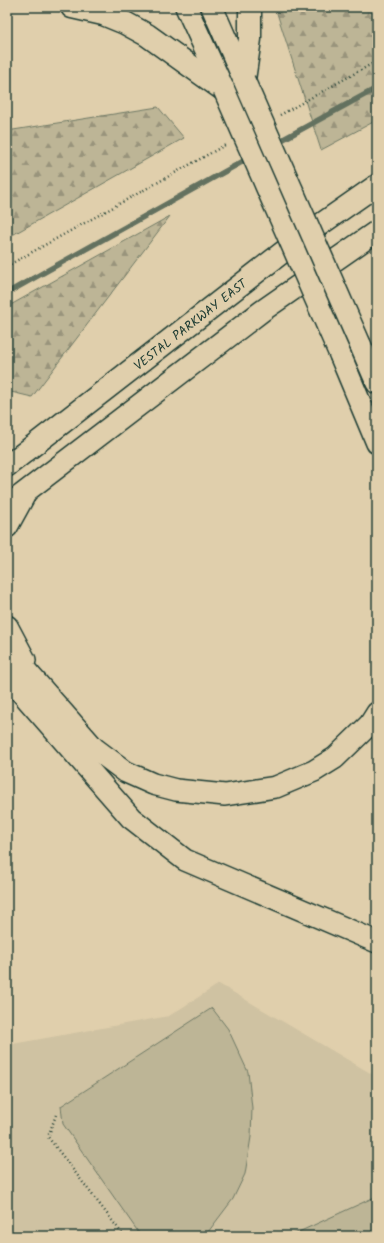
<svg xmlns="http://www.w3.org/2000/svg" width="384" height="1243" font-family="Kalam,sans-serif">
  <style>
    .built { fill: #cfc2a2 }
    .forest { fill: url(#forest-firs); stroke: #6e7965 }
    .park { fill: #bdb596; stroke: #6e7965 }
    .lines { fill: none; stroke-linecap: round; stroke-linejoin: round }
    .stream { stroke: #63715f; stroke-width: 5.5 }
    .primary-casing { stroke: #1f3d34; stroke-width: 24 }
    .highway-casing { stroke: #1f3d34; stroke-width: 25 }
    .path { stroke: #1f3d34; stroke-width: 2.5; stroke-dasharray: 1 3; stroke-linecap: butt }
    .primary { stroke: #e0cfac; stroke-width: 21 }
    .highway { stroke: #e0cfac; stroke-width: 22 }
    .primary-bridge-casing { stroke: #1f3d34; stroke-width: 24; stroke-linecap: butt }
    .primary-bridge { stroke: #e0cfac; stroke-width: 21 }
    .labels { text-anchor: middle; stroke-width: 3; stroke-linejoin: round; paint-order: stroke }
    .street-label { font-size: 13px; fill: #1f3d34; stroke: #e0cfac }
  </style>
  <defs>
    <pattern id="forest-firs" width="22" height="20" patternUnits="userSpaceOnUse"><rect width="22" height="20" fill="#bdb596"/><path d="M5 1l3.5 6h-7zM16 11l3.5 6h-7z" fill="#99947b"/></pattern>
  </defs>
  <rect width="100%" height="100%" fill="#e0cfac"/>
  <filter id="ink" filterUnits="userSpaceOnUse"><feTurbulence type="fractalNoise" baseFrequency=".025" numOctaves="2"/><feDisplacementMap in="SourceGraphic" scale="8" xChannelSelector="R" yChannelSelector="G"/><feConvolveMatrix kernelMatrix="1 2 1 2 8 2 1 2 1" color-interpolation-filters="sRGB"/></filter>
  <g filter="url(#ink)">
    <!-- built -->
    <path class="built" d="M219 984 377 1077V1236H7V1045L169 1016Z"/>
    <!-- forest -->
    <g class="forest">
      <path d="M275 7H377V120L321 150Z"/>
      <path d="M158 107 184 138 7 238V131Z"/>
      <path d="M170 216 32 397 7 391V307Z"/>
    </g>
    <!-- park -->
    <g class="park">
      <path d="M212 1008 228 1029 248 1072 252 1108 251 1137 245 1174 233 1199 205 1236H141L63 1124 61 1106Z"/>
      <path d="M377 1196V1236H290Z"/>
    </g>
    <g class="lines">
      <!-- stream -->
      <g class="stream">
        <path d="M256 154 377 88"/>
        <path d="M7 293 249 158"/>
      </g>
      <!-- primary casing -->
      <g class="primary-casing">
        <g id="primary">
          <path d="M186 7 224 90"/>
          <path d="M212 7 244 80"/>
          <path d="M360 344 377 383"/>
          <path d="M341 357 377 443"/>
          <path d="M7 466 301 238 377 185"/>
          <path d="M7 506 262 311 377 231"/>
          <path d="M7 527 24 496"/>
          <path d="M7 626 25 660"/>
          <path d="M7 649 94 748 126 772 153 784 176 790 225 795 276 787 314 771 335 758 370 724 377 713"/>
          <path d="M7 676 131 818 185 860 377 942"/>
        </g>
      </g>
      <!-- highway casing -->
      <g class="highway-casing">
        <g id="highway">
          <path d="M72 7 103 14 125 23 147 35 224 90"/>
          <path d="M244 80 250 39V7"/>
        </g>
      </g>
      <!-- path -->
      <g class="path">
        <path d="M280 115 377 61"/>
        <path d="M7 266 227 144"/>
        <path d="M56 1115 48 1137 124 1236"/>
      </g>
      <!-- primary -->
      <use href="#primary" class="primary"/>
      <!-- highway -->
      <use href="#highway" class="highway"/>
      <!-- primary-bridge casing -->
      <g class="primary-bridge-casing">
        <g id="primary-bridge">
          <path d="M244 80 360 344"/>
          <path d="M224 90 341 357"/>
        </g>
      </g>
      <!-- primary-bridge -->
      <use href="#primary-bridge" class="primary-bridge"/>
    </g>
  </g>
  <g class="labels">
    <!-- street labels -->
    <g class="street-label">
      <text transform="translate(190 324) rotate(-38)" y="5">VESTAL PARKWAY EAST</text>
    </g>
  </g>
  <!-- margin -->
  <rect width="384" height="1243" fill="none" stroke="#e0cfac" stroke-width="24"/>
  <rect x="12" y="12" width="360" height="1219" fill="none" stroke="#1f3d34" stroke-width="1.5" filter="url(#ink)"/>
</svg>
